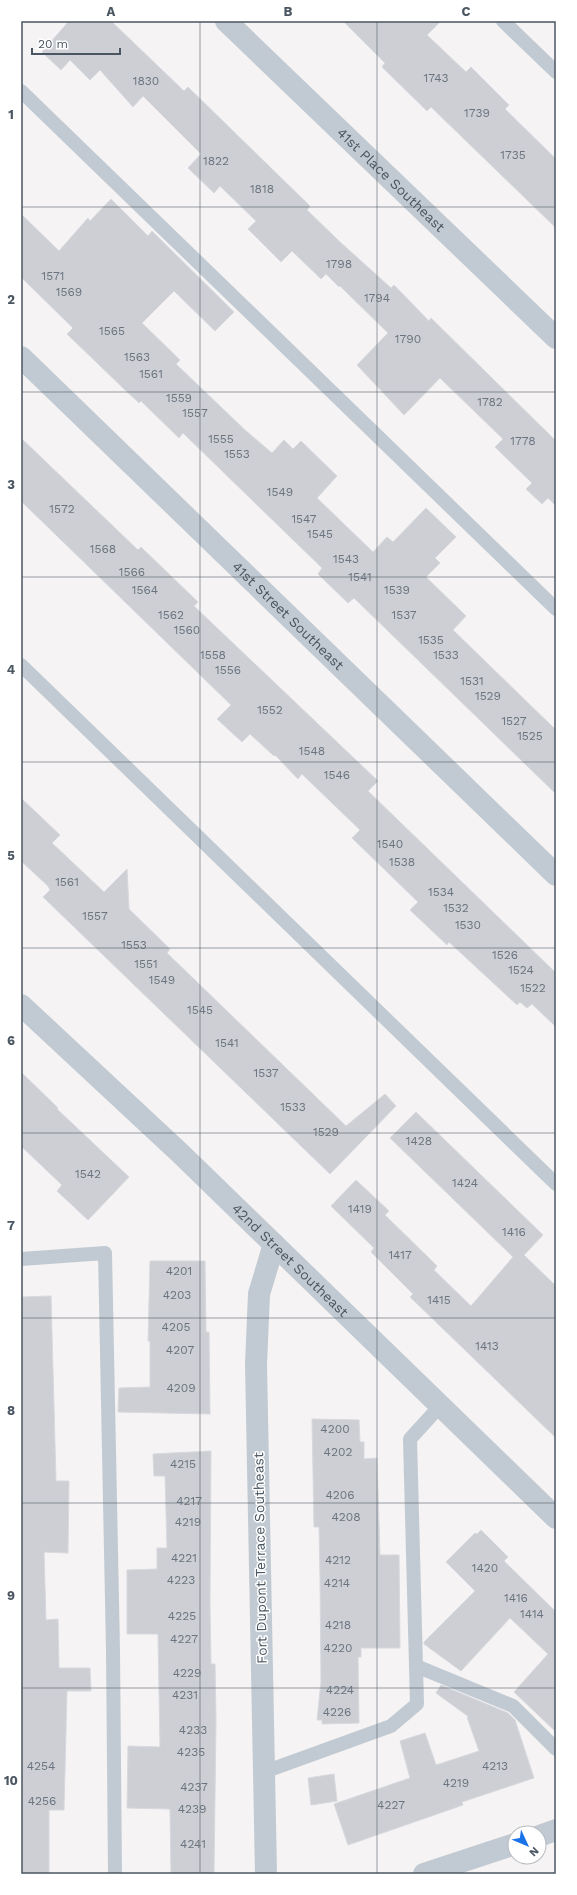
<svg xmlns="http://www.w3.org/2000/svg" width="577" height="1895" font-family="'Work Sans',sans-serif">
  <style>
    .building { fill: #cdcfd5; stroke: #d7d9de }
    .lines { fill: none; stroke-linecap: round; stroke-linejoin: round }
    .lane { stroke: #c1cad2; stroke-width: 14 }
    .street { stroke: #c1cad2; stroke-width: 22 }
    .grid { fill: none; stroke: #4a5661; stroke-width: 1; stroke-opacity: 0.55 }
    .labels { text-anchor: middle; stroke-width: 3; stroke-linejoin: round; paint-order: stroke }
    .number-label { font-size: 12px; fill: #6b747e }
    .street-label { font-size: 14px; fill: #4a5661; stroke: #fff }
    .neatline { fill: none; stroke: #4a5661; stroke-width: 1.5 }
    .grid-label { font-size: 13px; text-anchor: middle; font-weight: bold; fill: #4a5661 }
  </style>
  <rect width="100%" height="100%" fill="#f5f3f3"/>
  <!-- building -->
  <g class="building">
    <path d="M69 21H111L184 91 188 87 310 206 307 210 339 241 391 288 394 285 429 321 431 318 556 441V506L548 498 542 504 526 489 532 483 495 447 503 439 440 378 404 415 357 365 388 333 340 286 339 287 326 274 321 279 292 251 281 262 248 229 256 221 220 186 214 193 188 168 201 154 143 96 133 107 100 70 90 80 70 60 61 70 42 52Z"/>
    <path d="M343 21H441L427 35 466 72 471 67 509 105 505 109 556 159V228L431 107 427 111 382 67 385 63Z"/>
    <path d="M111 199 148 236 152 231 234 312 215 331 174 291 142 323 180 360 176 364 245 430 272 453 284 440 293 449 301 441 337 476 317 498 373 552 387 537 393 542 426 508 456 537 435 558 440 563 426 577 466 616 453 630 556 730V794L354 598 348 603 318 574 322 568 183 433 179 438 141 401 139 403 123 388 67 334 73 328 21 277V214L59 251 88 218 90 221Z"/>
    <path d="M21 438 138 550 141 547 198 602 194 606 378 781 368 791 556 973V1027L532 1004 527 1008 520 1002 517 1005 449 942 447 945 410 910 418 902 352 838 360 830 302 774 298 779 275 755 274 756 250 734 242 742 217 719 231 705 21 501Z"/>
    <path d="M21 798 60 835 52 843 104 892 127 869 129 909 170 949 167 953 346 1126 385 1094 396 1106 330 1174 43 897 50 890 48 886 21 861Z"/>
    <path d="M21 1072 58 1108 57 1109 129 1177 88 1220 57 1191 62 1185 21 1146Z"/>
    <path d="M416 1112 543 1235 524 1255 556 1286V1438L410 1297 413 1294 371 1252 374 1248 331 1206 356 1180 389 1211 385 1215 437 1266 434 1270 471 1306 513 1257 390 1138Z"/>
    <path d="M150 1261H205L206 1332H209L210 1414 118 1412 119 1388 150 1387V1341H148Z"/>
    <path d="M51 1296 56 1481H69L68 1553 44 1552 46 1620 58 1619 59 1668H90L91 1691H67L64 1810H49V1874H21V1297Z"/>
    <path d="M312 1419 359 1420 360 1442H364V1459L377 1458 380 1555H399L400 1648H361V1657H358L359 1723 322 1724V1720H317L321 1682 320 1575 319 1527H314Z"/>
    <path d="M211 1451 210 1604 211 1664H215L216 1720 214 1874H171L170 1809 127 1808 128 1746 160 1747 158 1634H127V1570L157 1569V1548H167L165 1476H154L153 1454Z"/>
    <path d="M481 1530 508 1557 504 1561 556 1612V1732L514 1692 548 1654 510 1618 461 1671 424 1644V1642L475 1591 446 1562 475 1533 477 1534Z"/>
    <path d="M441 1685 508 1713 515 1720 534 1778 462 1802 463 1805 348 1845 334 1804 410 1778 400 1741 425 1733 436 1765 479 1751 467 1717H469L436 1693Z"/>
    <path d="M334 1774 337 1801 311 1805 308 1778Z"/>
  </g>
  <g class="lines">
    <!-- lane -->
    <g class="lane">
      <path d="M503 21 556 72"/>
      <path d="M21 91 556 609"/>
      <path d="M21 665 556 1184"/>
      <path d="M21 1259 105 1253 113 1650 115 1874"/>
      <path d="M416 1666 513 1706 556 1749"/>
      <path d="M264 1772 391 1726 417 1704 410 1439 440 1406"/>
    </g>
    <!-- street -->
    <g class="street">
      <path id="s1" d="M226 21 556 338"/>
      <path id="s2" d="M21 357 556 875"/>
      <path id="s3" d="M21 1005 181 1154 556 1518"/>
      <path d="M539 1836 556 1830"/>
      <path d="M266 1874 256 1364 259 1294 274 1244"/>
      <path d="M424 1874 515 1844"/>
    </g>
  </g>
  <!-- grid -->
  <path class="grid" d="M200 21V1874M377 21V1874M21 207H556M21 392H556M21 577H556M21 762H556M21 948H556M21 1133H556M21 1318H556M21 1503H556M21 1688H556"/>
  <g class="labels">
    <!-- number labels -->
    <g class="number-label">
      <text x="436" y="82">1743</text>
      <text x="146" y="85">1830</text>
      <text x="477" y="117">1739</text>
      <text x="513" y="159">1735</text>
      <text x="216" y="165">1822</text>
      <text x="262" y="193">1818</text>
      <text x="339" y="268">1798</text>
      <text x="53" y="280">1571</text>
      <text x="69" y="296">1569</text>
      <text x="377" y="302">1794</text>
      <text x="112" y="335">1565</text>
      <text x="408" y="343">1790</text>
      <text x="137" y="361">1563</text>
      <text x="151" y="378">1561</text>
      <text x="179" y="402">1559</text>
      <text x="490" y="406">1782</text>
      <text x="195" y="417">1557</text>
      <text x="221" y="443">1555</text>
      <text x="523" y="445">1778</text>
      <text x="237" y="458">1553</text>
      <text x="280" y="496">1549</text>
      <text x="62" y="513">1572</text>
      <text x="304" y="523">1547</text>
      <text x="320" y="538">1545</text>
      <text x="103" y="553">1568</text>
      <text x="346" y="563">1543</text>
      <text x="132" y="576">1566</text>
      <text x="360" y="581">1541</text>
      <text x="145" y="594">1564</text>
      <text x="397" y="594">1539</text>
      <text x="171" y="619">1562</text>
      <text x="404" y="619">1537</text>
      <text x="187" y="634">1560</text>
      <text x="431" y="644">1535</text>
      <text x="213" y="659">1558</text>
      <text x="446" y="659">1533</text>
      <text x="228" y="674">1556</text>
      <text x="472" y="685">1531</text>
      <text x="488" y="700">1529</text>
      <text x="270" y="714">1552</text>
      <text x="514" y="725">1527</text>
      <text x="530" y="740">1525</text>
      <text x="312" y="755">1548</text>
      <text x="337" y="779">1546</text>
      <text x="390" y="848">1540</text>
      <text x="402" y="866">1538</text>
      <text x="67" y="886">1561</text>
      <text x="441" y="896">1534</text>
      <text x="456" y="912">1532</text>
      <text x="95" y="920">1557</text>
      <text x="468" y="929">1530</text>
      <text x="134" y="949">1553</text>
      <text x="505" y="959">1526</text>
      <text x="146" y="968">1551</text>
      <text x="521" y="974">1524</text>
      <text x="162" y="984">1549</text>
      <text x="533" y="992">1522</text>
      <text x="200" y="1014">1545</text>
      <text x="227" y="1047">1541</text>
      <text x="266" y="1077">1537</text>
      <text x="293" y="1111">1533</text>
      <text x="326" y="1136">1529</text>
      <text x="419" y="1145">1428</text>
      <text x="88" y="1178">1542</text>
      <text x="465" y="1187">1424</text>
      <text x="360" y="1213">1419</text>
      <text x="514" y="1236">1416</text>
      <text x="400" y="1259">1417</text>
      <text x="179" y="1275">4201</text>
      <text x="177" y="1299">4203</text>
      <text x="439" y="1304">1415</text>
      <text x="176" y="1331">4205</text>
      <text x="487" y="1350">1413</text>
      <text x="180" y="1354">4207</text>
      <text x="181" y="1392">4209</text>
      <text x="335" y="1433">4200</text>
      <text x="338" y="1456">4202</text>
      <text x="183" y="1468">4215</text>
      <text x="340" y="1499">4206</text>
      <text x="189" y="1505">4217</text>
      <text x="346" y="1521">4208</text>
      <text x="188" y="1526">4219</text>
      <text x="184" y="1562">4221</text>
      <text x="338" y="1564">4212</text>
      <text x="485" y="1572">1420</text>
      <text x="181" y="1584">4223</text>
      <text x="337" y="1587">4214</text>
      <text x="516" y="1602">1416</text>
      <text x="532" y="1618">1414</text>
      <text x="182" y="1620">4225</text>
      <text x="338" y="1629">4218</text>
      <text x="184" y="1643">4227</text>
      <text x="338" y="1652">4220</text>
      <text x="187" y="1677">4229</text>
      <text x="340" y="1694">4224</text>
      <text x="185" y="1699">4231</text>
      <text x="337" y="1716">4226</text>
      <text x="193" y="1734">4233</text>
      <text x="191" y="1756">4235</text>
      <text x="41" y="1770">4254</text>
      <text x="495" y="1770">4213</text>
      <text x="456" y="1787">4219</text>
      <text x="194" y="1791">4237</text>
      <text x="42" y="1805">4256</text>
      <text x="391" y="1809">4227</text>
      <text x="192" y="1813">4239</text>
      <text x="193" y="1848">4241</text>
    </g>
    <!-- street labels -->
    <g class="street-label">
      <text dy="5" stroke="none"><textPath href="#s1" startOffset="229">41st Place Southeast</textPath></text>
      <text dy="5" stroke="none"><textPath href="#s2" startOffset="372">41st Street Southeast</textPath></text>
      <text dy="5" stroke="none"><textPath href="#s3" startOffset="371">42nd Street Southeast</textPath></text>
      <text transform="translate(260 1558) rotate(-91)" y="5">Fort Dupont Terrace Southeast</text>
    </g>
  </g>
  <!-- border -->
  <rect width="577" height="1895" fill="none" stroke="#ffffff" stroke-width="44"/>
  <!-- north arrow -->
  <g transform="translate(527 1845) rotate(134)"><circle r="19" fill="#ffffff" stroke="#b7bbc0"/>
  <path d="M0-3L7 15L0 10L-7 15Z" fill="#1a73e8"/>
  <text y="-6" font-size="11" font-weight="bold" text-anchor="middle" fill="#4a5661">N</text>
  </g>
  <!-- scale -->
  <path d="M32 48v6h88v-6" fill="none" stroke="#4a5661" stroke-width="2"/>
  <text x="38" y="48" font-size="12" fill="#4a5661" stroke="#ffffff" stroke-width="3" paint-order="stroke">20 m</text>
  <rect x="22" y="22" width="533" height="1851" class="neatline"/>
  <g class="grid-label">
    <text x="111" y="16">A</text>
    <text x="288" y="16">B</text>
    <text x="466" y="16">C</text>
    <text x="11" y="119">1</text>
    <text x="11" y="304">2</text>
    <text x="11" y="489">3</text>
    <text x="11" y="674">4</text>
    <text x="11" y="860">5</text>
    <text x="11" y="1045">6</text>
    <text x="11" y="1230">7</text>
    <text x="11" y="1415">8</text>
    <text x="11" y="1600">9</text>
    <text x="11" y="1785">10</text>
  </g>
</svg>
